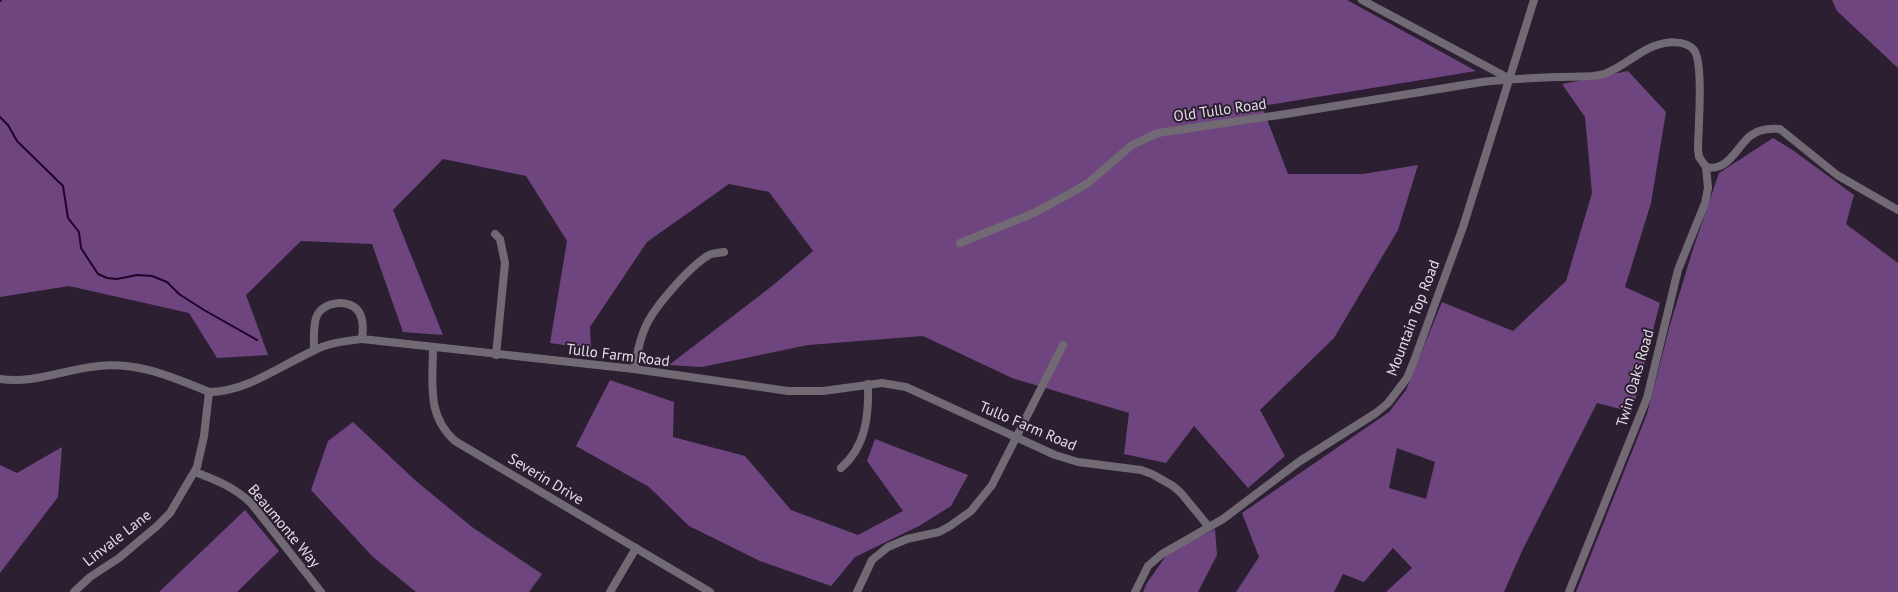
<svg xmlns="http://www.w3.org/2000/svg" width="1898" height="592" font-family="'PT Sans',sans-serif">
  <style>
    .forest { fill: #6e457f; fill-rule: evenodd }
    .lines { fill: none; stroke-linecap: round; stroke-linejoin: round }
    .stream { stroke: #20022a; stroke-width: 2 }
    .minor { stroke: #716a74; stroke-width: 8 }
    .labels { text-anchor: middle; stroke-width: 4; stroke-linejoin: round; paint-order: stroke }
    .street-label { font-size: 15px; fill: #e4dce8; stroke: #2c1f31 }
  </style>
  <rect width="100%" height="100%" fill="#2c1f31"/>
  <!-- forest -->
  <g class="forest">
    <path d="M0 0H1347L1476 71 1262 106 1288 174H1363L1418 165 1398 230 1334 338 1260 410 1285 456 1248 488 1194 426 1166 463 1124 454 1129 413 1012 378 923 336 808 345 702 367 669 365 772 286 813 251 769 192 729 184 647 242 590 327 591 349 550 343 567 241 526 176 443 159 393 210 443 335 403 332 372 244 301 241 246 295 268 355 217 358 189 313 69 286 0 297Z"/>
    <path d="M1832 0H1898V68L1837 11Z"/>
    <path d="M1628 71 1666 112 1651 203 1625 287 1660 303 1632 412 1597 403 1522 551 1504 592H1386L1412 568 1393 548 1364 582 1343 574 1334 592H1236L1259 557 1242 513 1389 412 1406 390 1442 302 1513 331 1566 281 1592 193 1585 117 1562 84ZM1397 448 1435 462 1426 499 1389 488Z"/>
    <path d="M1773 138 1794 151 1854 195 1846 224 1898 263V592H1576L1647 414 1670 325 1693 249 1719 173Z"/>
    <path d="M610 380 674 402 673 437 745 456 791 510 858 535 903 511 867 461 875 439 968 475 951 506 919 526 855 557 831 586 760 561 689 526 649 487 576 446Z"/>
    <path d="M353 422 416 481 472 527 542 574 529 592H416L372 556 311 490 328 441Z"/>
    <path d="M62 447 58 497 0 573V465L17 473Z"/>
    <path d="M245 510 279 551 237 592H159Z"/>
    <path d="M1215 529 1217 555 1198 592H1143L1147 583 1168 553Z"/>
  </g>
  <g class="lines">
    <!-- stream -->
    <g class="stream">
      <path d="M0 1 1 0"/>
      <path d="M0 117 8 125 17 141 63 186 68 218 79 232 81 248 98 274 107 278 117 279 137 275 152 276 167 282 179 294 204 310 257 340"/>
    </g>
    <!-- minor -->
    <g class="minor">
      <path d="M1362 0 1510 79"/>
      <path d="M495 234 500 239 505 263 496 355"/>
      <path d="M960 243 1034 213 1071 193 1088 183 1132 145 1158 133 1286 114 1482 82C1507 79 1533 78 1558 77 1573 76 1590 78 1604 74 1622 68 1636 53 1654 46 1666 42 1685 39 1694 50 1704 64 1698 130 1698 149L1699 157 1706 167C1728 172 1736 148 1750 136 1759 129 1769 128 1780 129L1837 175 1898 210"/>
      <path d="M433 347C433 383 426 415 455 441L710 592"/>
      <path d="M314 350C314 340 313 327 316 318 321 301 350 298 359 312 364 321 363 330 362 339"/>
      <path d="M634 369C637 355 639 341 645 328 653 308 690 266 709 255 713 253 719 253 724 252"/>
      <path d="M0 379C31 384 61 371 91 367 134 360 170 376 209 392 246 392 280 366 313 351 327 343 345 341 362 339L634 369 788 391H823L882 383 906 387 1055 455 1078 462 1141 470 1152 474 1173 486 1181 493 1209 527"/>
      <path d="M841 468C866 446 869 416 868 384"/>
      <path d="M195 472C216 480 234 487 251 503L321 592"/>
      <path d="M74 592 90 577 119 558 157 526 170 513 197 467 204 436 209 392"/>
      <path d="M610 592 636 548"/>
      <path d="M857 592 872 560 888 547 907 539 939 532 950 526 971 511 992 485 1063 345"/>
      <path d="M1135 592 1148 566 1162 554 1223 519 1300 461 1376 413 1388 403 1407 378 1414 361 1463 227 1534 0"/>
      <path d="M1569 592 1647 398 1678 270 1705 203 1708 188 1706 167"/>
    </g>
  </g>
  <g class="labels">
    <!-- street labels -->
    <g class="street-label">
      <text transform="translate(1220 110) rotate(-8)" y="5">Old Tullo Road</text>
      <text transform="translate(1413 318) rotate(-69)" y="5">Mountain Top Road</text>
      <text transform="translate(618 355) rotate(7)" y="5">Tullo Farm Road</text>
      <text transform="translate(1635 378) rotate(-74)" y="5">Twin Oaks Road</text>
      <text transform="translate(1028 426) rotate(23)" y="5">Tullo Farm Road</text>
      <text transform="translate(546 479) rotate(31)" y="5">Severin Drive</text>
      <text transform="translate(284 526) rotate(50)" y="5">Beaumonte Way</text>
      <text transform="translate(117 538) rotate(-38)" y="5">Linvale Lane</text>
    </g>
  </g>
</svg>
